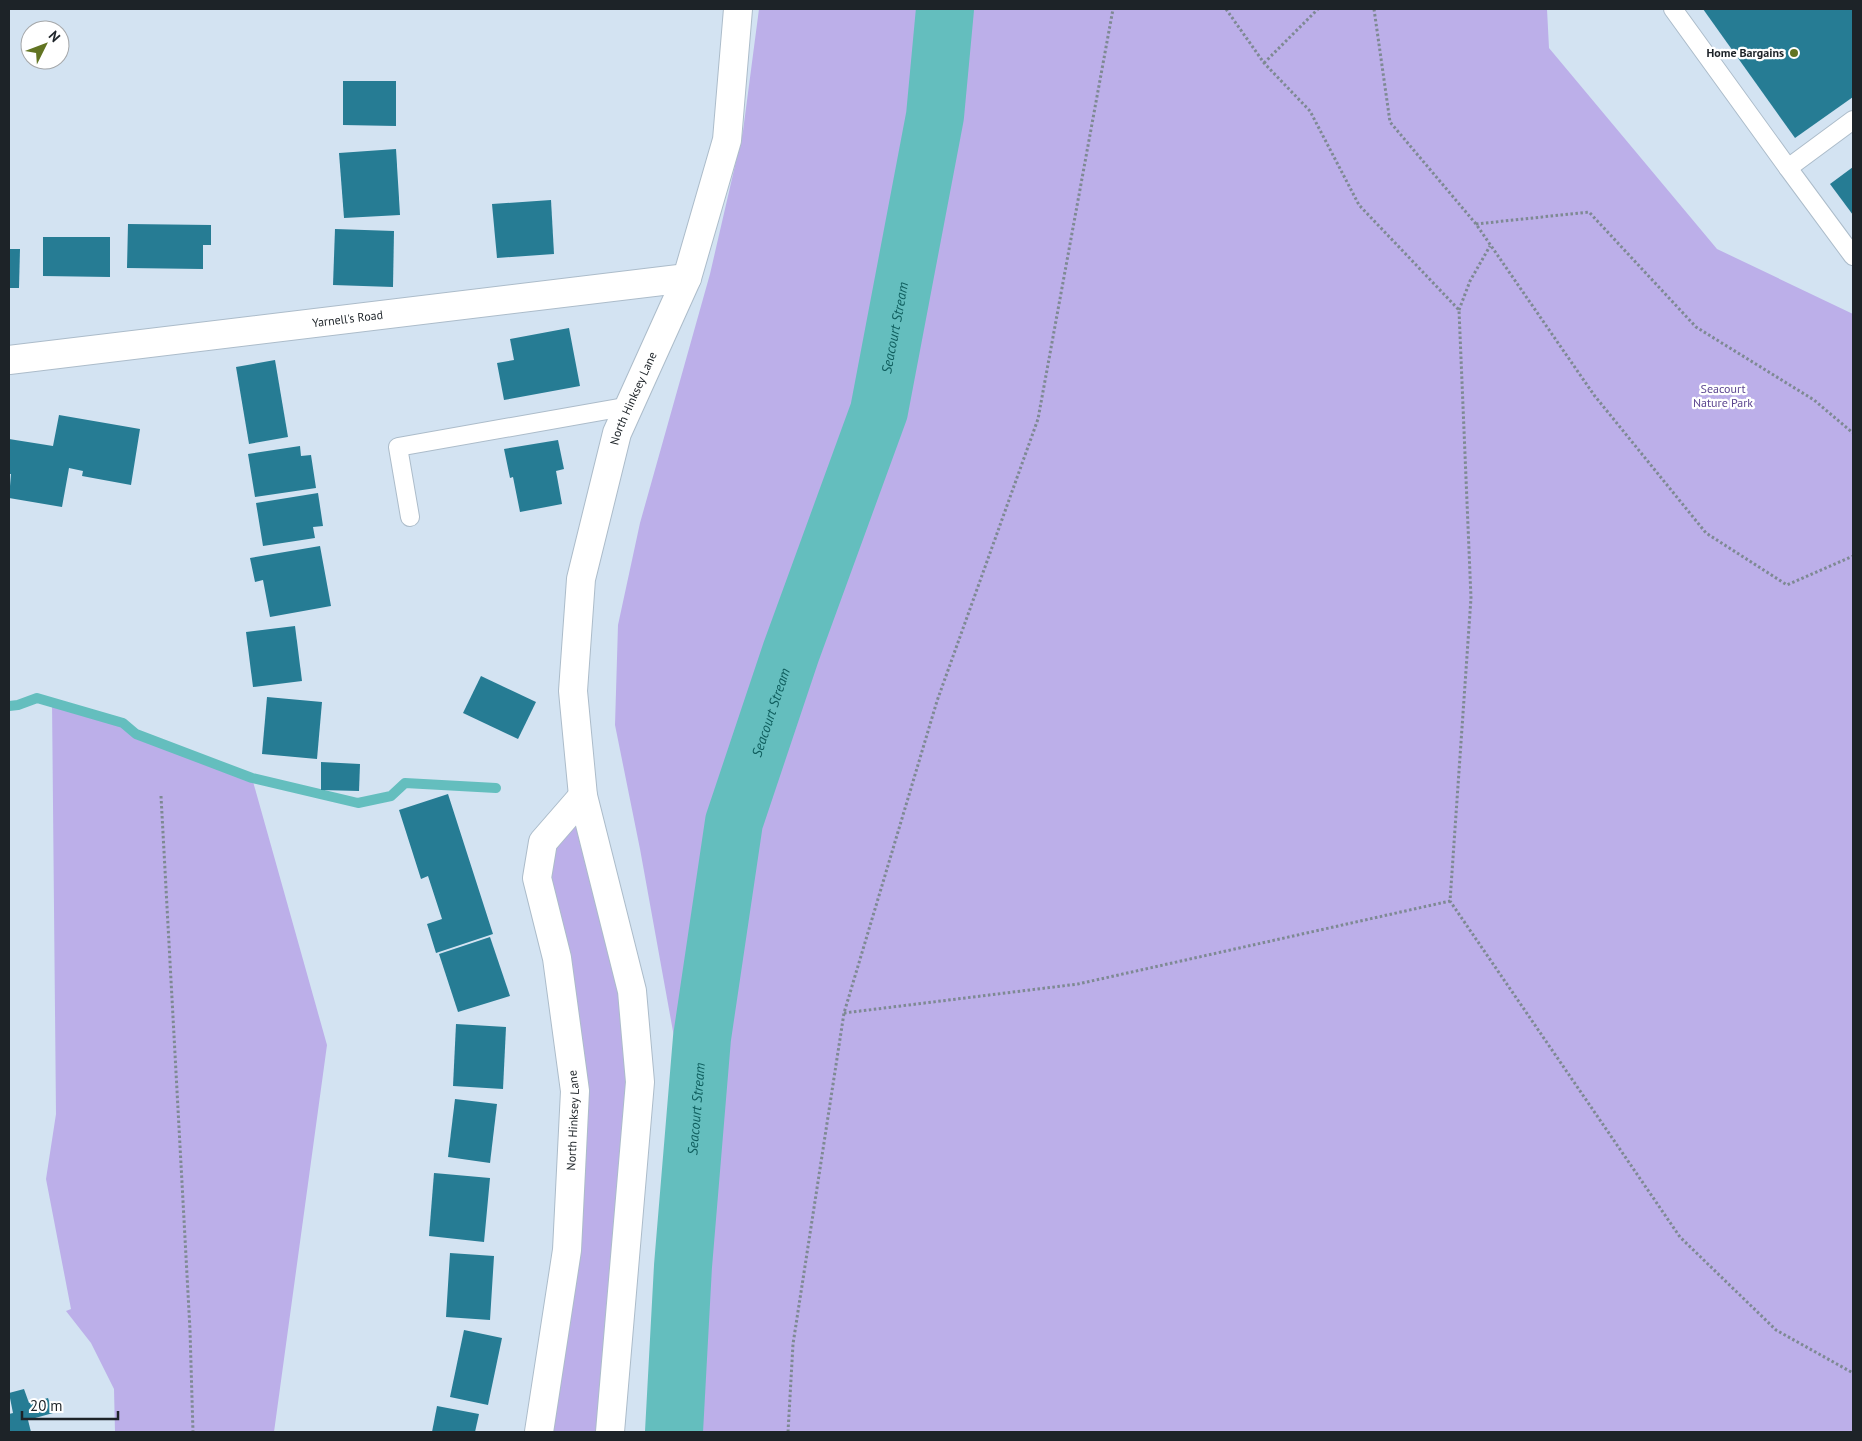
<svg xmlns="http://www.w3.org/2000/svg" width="1862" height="1441" font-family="'PT Sans',sans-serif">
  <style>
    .green { fill: #bcafe9 }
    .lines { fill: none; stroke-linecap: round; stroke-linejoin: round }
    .stream { stroke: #64bebe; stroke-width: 10 }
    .river { stroke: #64bebe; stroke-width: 58 }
    .building { fill: #267c94 }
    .lane-casing { stroke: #acbcca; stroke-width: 20 }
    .street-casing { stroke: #acbcca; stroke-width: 30 }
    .path { stroke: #7e8993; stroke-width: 3; stroke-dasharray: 2.5 2.5; stroke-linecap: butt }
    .lane { stroke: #fff; stroke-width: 18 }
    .street { stroke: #fff; stroke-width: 28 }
    .poi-dot { fill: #627422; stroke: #fff; stroke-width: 2 }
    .labels { text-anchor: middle; stroke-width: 4.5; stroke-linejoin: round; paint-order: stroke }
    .poi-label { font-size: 12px; font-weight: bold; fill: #1d2328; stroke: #fff; text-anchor: end }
    .street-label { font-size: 12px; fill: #1d2328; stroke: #fff }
    .park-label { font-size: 12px; fill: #5c4690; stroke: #fff }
    .water-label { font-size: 14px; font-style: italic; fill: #0f5e5e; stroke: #fff }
  </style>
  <rect width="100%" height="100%" fill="#d3e3f2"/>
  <!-- green -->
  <g class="green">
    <path d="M759 9H934L918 128 853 425 844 472 832 510 770 657 708 832 712 890 680 1070 640 849 615 725 618 625 640 523 710 274 743 131Z"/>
    <path d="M945 9H1547L1549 48 1717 249 1853 314V1432H675L702 1038 734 822 791 652 879 411 935 116Z"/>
    <path d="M52 701 123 723 136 734 252 778 327 1045 274 1432H115L114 1389 91 1343 66 1311 71 1309 46 1179 56 1114Z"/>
    <path d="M583 796 632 991 610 1432H539L575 1091 543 842Z"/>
  </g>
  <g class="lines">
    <!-- stream -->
    <path class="stream" d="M9 706 18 705 37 698 123 723 136 734 252 778 358 803 391 796 405 783 496 788"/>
    <!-- river -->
    <path class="river" id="s1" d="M674 1432 683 1266 702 1038 734 822 791 652 879 411 935 116 945 9"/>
  </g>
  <!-- building -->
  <g class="building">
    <path d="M1703 9H1853V97L1795 138Z"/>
    <path d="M343 81H396V126L343 125Z"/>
    <path d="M396 149 400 215 344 218 339 153Z"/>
    <path d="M1853 167V215L1830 184Z"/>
    <path d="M551 200 554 254 497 258 492 204Z"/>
    <path d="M128 224 211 225V245H203V269L127 268Z"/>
    <path d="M335 229 394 231 393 287 333 285Z"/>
    <path d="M43 237H110V277L43 276Z"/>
    <path d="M9 249H20L19 288H9Z"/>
    <path d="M569 328 580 386 504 400 497 363 514 360 510 339Z"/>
    <path d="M275 360 288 437 249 444 236 367Z"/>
    <path d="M59 415 140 429 131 485 82 476 83 471 69 468 62 507 9 498 11 474H9V439L53 446Z"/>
    <path d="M558 440 564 469 556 471 562 504 520 512 513 477 510 478 504 449Z"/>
    <path d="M300 446 301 456 311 455 316 488 255 497 248 454Z"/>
    <path d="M318 493 323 526 313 527 315 538 263 546 256 503Z"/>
    <path d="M320 546 331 606 270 617 263 580 255 582 250 558Z"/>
    <path d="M295 626 302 681 253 687 246 632Z"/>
    <path d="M481 676 536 702 518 739 463 713Z"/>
    <path d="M267 697 322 702 317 759 262 754Z"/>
    <path d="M321 762 360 764 359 791 321 790Z"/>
    <path d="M448 794 493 934 436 953 427 924 442 919 428 876 421 879 399 810Z"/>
    <path d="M490 937 510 996 458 1012 439 954Z"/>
    <path d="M456 1024 506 1027 503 1089 453 1086Z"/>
    <path d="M455 1099 497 1104 490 1163 448 1157Z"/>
    <path d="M434 1173 490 1178 484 1242 429 1236Z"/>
    <path d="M450 1253 494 1256 490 1320 446 1317Z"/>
    <path d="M464 1330 502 1338 488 1405 450 1397Z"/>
    <path d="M24 1389 29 1403 48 1398 53 1413 28 1420 31 1432H9V1414L13 1413 9 1393Z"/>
    <path d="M437 1406 479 1414 475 1432H432Z"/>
  </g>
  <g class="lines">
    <!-- lane casing -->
    <g class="lane-casing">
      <g id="lane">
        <path d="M1673 9 1788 168 1853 120"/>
        <path d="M1788 168 1853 256"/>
        <path d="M410 517 398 447 630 406"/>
      </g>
    </g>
    <!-- street casing -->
    <g class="street-casing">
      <g id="street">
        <path id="s2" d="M9 360 687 278"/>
        <path id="s3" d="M539 1432 567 1250 575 1091 557 958 537 878 543 842 583 796"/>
        <path id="s4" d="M610 1432 640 1082 632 991 583 796 573 691 581 579 617 433 687 278 727 140 738 9"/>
      </g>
    </g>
    <!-- path -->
    <g class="path">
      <path d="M1226 9 1264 63 1310 111 1359 205 1459 310 1471 598 1450 901 1680 1237 1776 1330 1853 1373"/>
      <path d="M1374 9 1390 122 1476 224 1594 395 1706 533 1787 585 1853 556"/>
      <path d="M1264 63 1318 9"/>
      <path d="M1476 224 1589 212 1696 327 1814 400 1853 433"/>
      <path d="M1459 310 1470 281 1490 246"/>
      <path d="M161 796 190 1330 193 1432"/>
      <path d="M844 1013 1078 984 1450 901"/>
      <path d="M788 1432 793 1344 844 1013 937 701 1038 419 1113 9"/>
    </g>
    <!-- lane -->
    <use href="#lane" class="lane"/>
    <!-- street -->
    <use href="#street" class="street"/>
  </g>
  <!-- markers -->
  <circle class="poi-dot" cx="1794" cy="53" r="5"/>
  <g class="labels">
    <!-- poi labels -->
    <g class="poi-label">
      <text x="1784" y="57">Home Bargains</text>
    </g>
    <!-- street labels -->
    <g class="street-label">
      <text dy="4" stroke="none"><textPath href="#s2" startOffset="341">Yarnell's Road</textPath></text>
      <text dy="4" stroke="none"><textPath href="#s4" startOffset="1050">North Hinksey Lane</textPath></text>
      <text dy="4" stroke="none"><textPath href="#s3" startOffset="314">North Hinksey Lane</textPath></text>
    </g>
    <!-- park labels -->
    <g class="park-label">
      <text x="1723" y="393">Seacourt<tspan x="1723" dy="14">Nature Park</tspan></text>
    </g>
    <!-- water labels -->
    <g class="water-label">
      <text dy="5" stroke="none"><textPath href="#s1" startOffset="1134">Seacourt Stream</textPath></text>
      <text dy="5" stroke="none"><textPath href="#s1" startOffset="729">Seacourt Stream</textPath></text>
      <text dy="5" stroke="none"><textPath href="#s1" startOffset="324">Seacourt Stream</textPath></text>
    </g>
  </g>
  <!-- border -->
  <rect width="1862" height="1441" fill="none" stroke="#1d2328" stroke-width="20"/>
  <!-- north arrow -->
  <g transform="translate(45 45) rotate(48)"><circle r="24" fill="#ffffff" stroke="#a5a7a9"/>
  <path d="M0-4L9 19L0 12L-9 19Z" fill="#627422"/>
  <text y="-8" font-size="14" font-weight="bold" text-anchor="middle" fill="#1d2328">N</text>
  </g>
  <!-- scale -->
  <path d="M22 1411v8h96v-8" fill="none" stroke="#1d2328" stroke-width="2.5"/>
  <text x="30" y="1411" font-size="15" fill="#1d2328" stroke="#ffffff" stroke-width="4" paint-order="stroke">20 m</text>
</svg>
